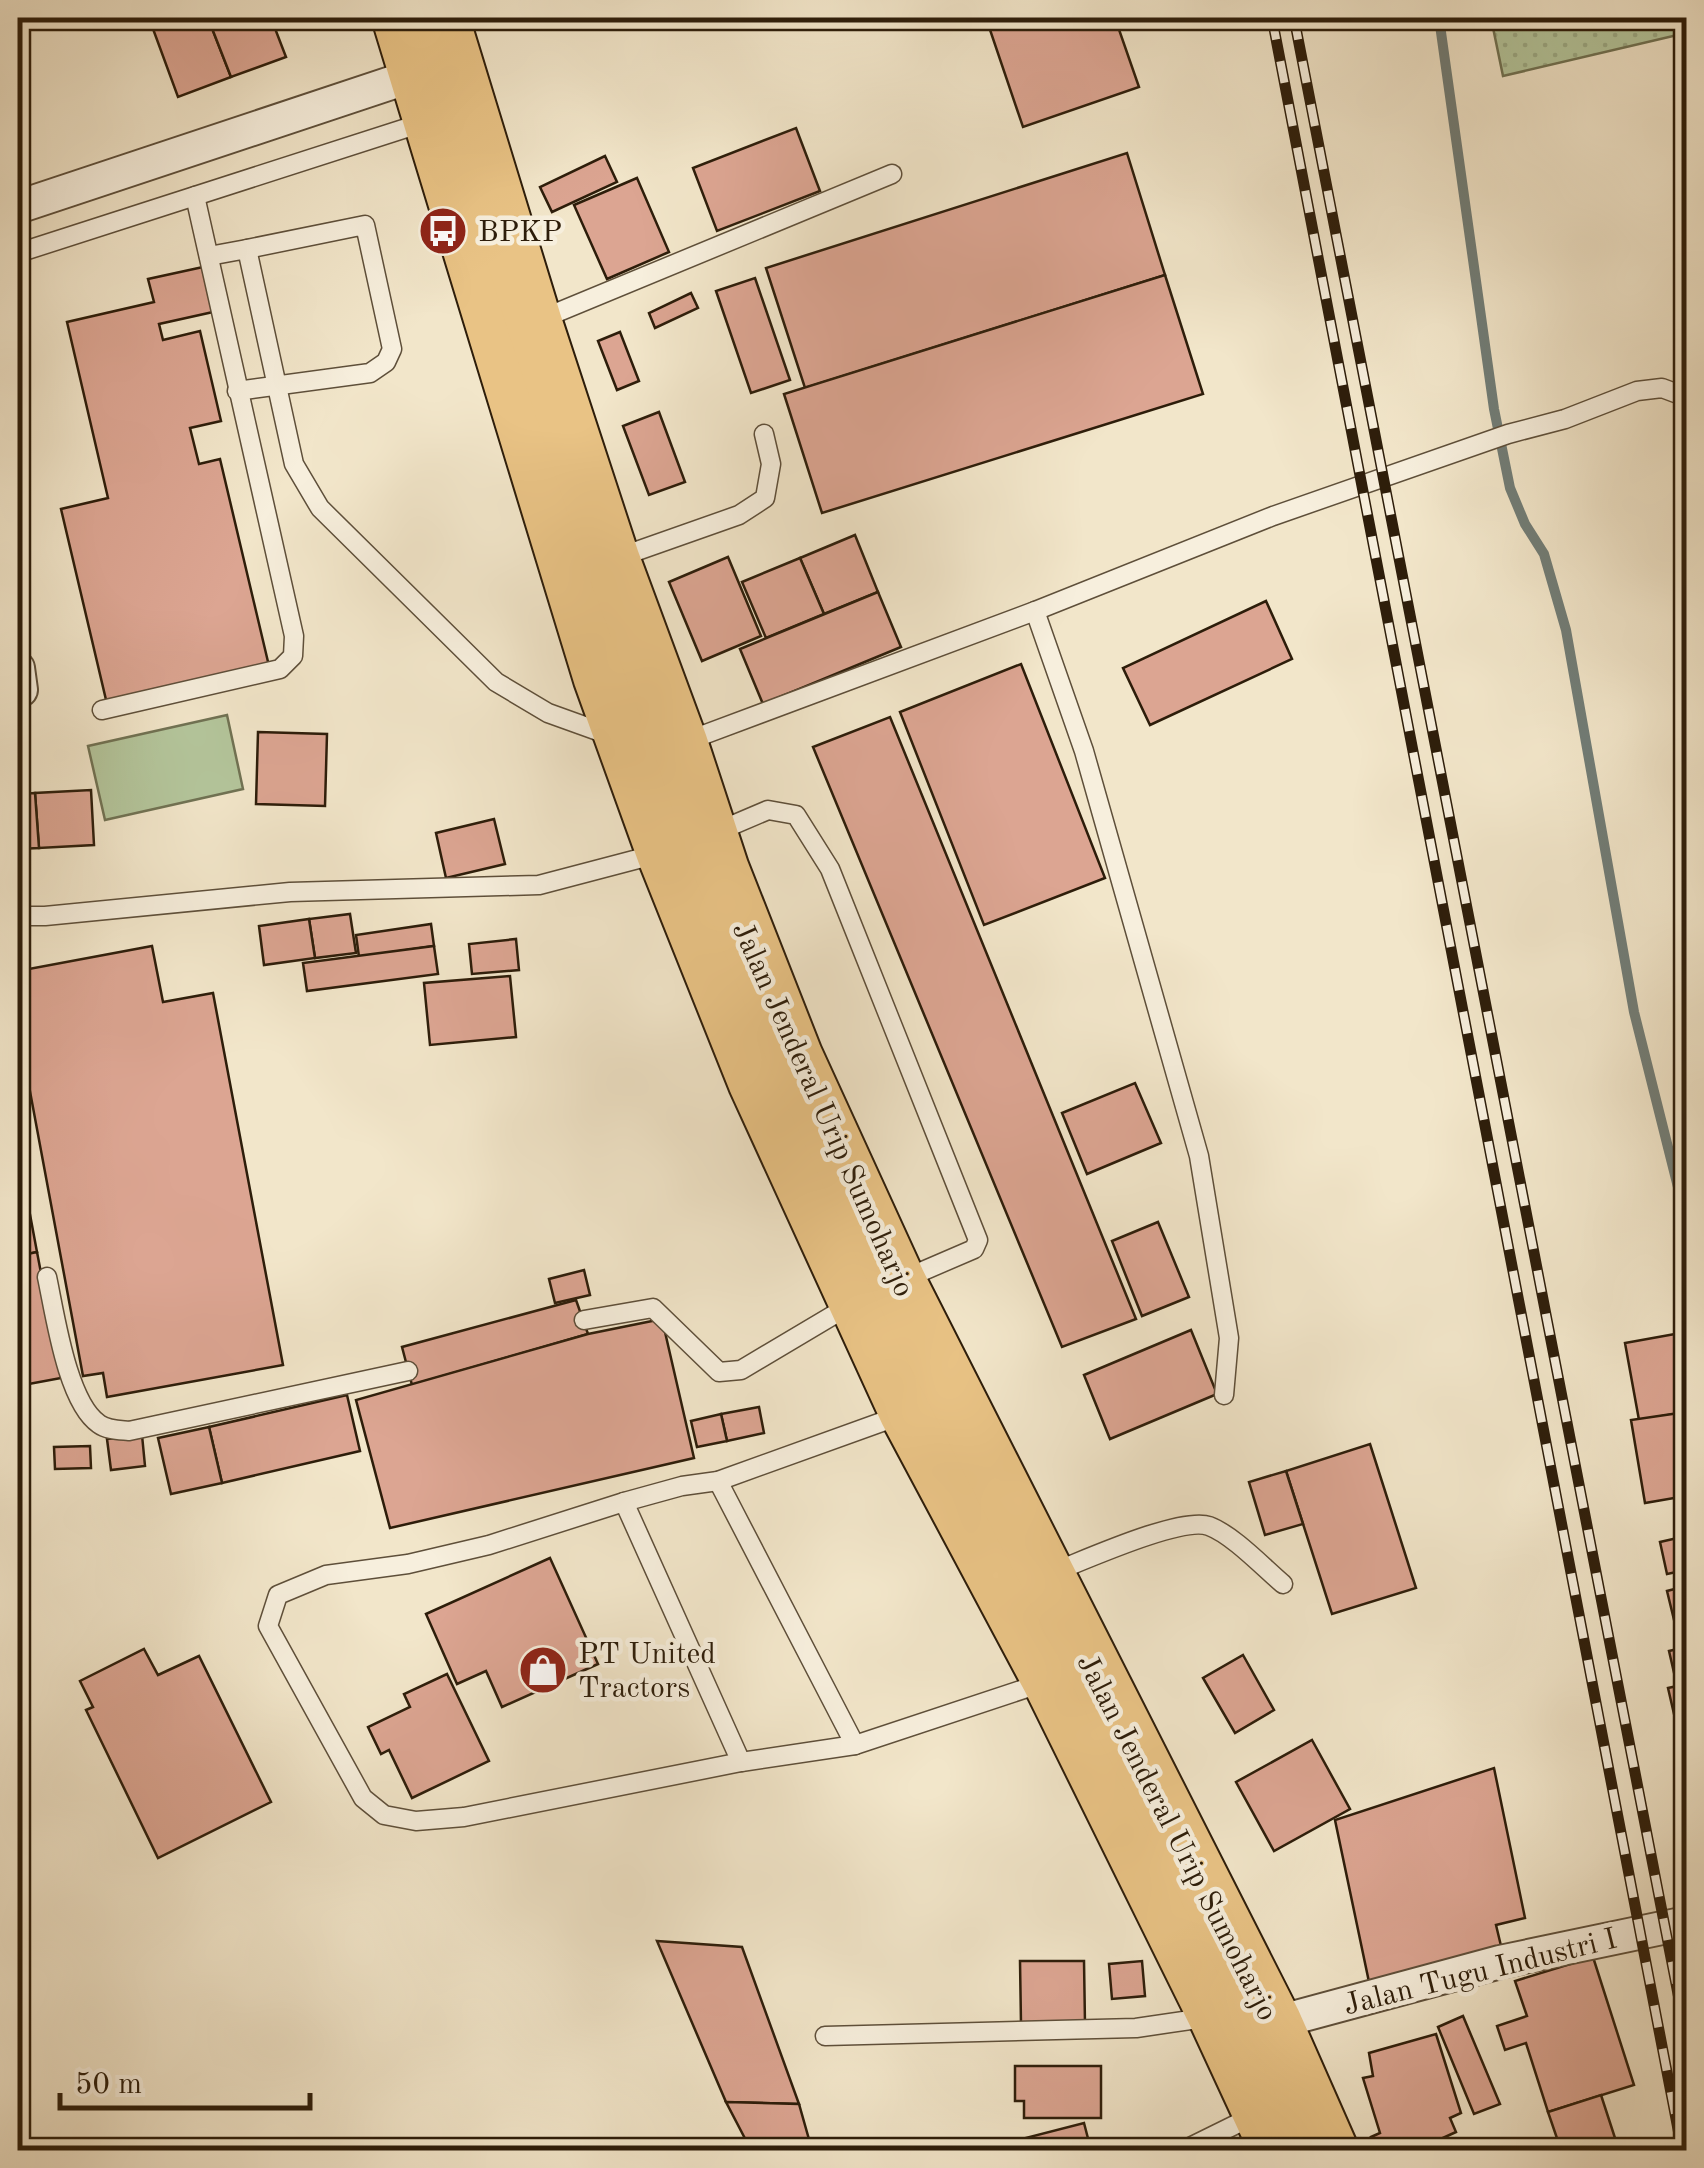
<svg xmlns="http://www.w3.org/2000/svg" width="1704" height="2168" font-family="'Old Standard TT',serif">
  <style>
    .grass { fill: url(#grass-dots); stroke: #707253; stroke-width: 2.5 }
    .park { fill: #b4c69c; stroke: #707253; stroke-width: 2.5 }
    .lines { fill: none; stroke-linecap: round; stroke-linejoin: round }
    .stream { stroke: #717d77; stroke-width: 10 }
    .building { fill: #dca592; stroke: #2d1d0a; stroke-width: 2.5 }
    .lane-casing { stroke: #5e4f3a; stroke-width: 21 }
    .street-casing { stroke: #5e4f3a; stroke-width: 36 }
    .highway-casing { stroke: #2d1d0a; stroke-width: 59 }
    .lane { stroke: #f7efdd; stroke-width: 18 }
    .street { stroke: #f7efdd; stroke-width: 32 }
    .highway { stroke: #e9c385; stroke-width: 55 }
    .rail-casing { stroke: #2d1d0a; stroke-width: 11 }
    .rail { stroke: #f7efdd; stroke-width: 8; stroke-dasharray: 22; stroke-linecap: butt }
    .labels { text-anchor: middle; stroke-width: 9; stroke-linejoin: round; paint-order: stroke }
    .poi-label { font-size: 30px; fill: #2d1d0a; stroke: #f7efdd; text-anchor: start }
    .street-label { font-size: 30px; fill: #2d1d0a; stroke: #f7efdd }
  </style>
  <defs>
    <pattern id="grass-dots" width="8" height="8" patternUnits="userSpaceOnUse" patternTransform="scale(2.5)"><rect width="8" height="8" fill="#b4c69c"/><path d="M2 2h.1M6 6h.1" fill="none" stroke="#9baa85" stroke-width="1.8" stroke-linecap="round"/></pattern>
  </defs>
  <rect width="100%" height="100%" fill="#f2e6ca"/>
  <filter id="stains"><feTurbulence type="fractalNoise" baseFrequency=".002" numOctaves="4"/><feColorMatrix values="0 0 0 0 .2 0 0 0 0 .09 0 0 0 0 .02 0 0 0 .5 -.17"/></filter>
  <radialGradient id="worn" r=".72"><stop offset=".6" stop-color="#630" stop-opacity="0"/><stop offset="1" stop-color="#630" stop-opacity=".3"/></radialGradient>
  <!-- grass -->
  <path class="grass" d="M1491 18H1686V33L1503 76Z"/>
  <!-- park -->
  <path class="park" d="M227 715 243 789 105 820 88 746Z"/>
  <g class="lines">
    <!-- stream -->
    <path class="stream" d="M1439 18 1494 409 1510 488 1525 524 1544 554 1566 630 1634 1012 1686 1219"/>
  </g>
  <!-- building -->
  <g class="building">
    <path d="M149 18H208L231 77 178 97Z"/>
    <path d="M208 18H271L286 57 231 77Z"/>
    <path d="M986 18H1115L1139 87 1023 127Z"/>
    <path d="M796 128 820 191 717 231 693 168Z"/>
    <path d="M1127 153 1165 275 805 388 766 268Z"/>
    <path d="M605 156 617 182 552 212 540 187Z"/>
    <path d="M637 178 669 252 607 279 574 205Z"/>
    <path d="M203 267 213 312 159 324 163 340 200 331 221 421 190 428 199 464 220 459 269 666 107 704 61 509 108 498 67 322 154 302 148 279Z"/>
    <path d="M1165 275 1203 394 822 513 784 394Z"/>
    <path d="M755 278 790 380 751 393 716 291Z"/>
    <path d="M691 293 698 308 655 328 649 313Z"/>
    <path d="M620 332 639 381 617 390 598 341Z"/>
    <path d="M659 412 685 482 649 495 623 426Z"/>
    <path d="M855 535 878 592 824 614 800 558Z"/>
    <path d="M728 557 761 636 702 661 669 582Z"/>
    <path d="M800 558 824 614 766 638 742 582Z"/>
    <path d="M878 592 901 647 763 704 740 649Z"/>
    <path d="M1266 601 1292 659 1150 725 1123 668Z"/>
    <path d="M1021 664 1105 878 984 925 900 712Z"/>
    <path d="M890 717 1136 1319 1062 1347 813 747Z"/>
    <path d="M258 732 327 734 325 806 256 804Z"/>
    <path d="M91 790 94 845 39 848 35 793Z"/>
    <path d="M35 793 39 848 18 849V794Z"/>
    <path d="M494 819 505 864 446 878 436 833Z"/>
    <path d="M350 914 356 953 315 958 309 919Z"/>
    <path d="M309 919 315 958 264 965 259 926Z"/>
    <path d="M431 924 434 946 359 957 356 935Z"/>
    <path d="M516 939 519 970 472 974 469 944Z"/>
    <path d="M152 946 163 1002 213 993 283 1365 107 1397 103 1373 83 1376 18 1027V971Z"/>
    <path d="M434 946 438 974 307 991 303 963Z"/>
    <path d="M510 976 516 1037 430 1045 424 983Z"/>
    <path d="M1135 1083 1161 1143 1087 1174 1062 1113Z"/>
    <path d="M18 1150 37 1252 18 1256Z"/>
    <path d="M1158 1222 1189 1297 1142 1316 1112 1241Z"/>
    <path d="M37 1252 61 1378 18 1386V1256Z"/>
    <path d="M584 1270 590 1295 555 1303 549 1279Z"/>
    <path d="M576 1300 588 1334 412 1385 402 1347Z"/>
    <path d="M662 1319 694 1458 390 1528 356 1400 588 1334Z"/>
    <path d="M1191 1330 1217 1394 1110 1439 1084 1375Z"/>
    <path d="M1686 1332V1412L1639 1420 1625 1343Z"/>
    <path d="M347 1395 360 1451 222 1483 209 1427Z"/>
    <path d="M759 1407 764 1433 727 1441 721 1414Z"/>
    <path d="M1686 1412V1496L1645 1503 1631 1420Z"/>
    <path d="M721 1414 727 1441 697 1447 691 1421Z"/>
    <path d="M209 1427 222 1483 171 1494 158 1438Z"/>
    <path d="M142 1435 145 1466 111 1470 107 1439Z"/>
    <path d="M1370 1444 1416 1588 1332 1614 1286 1471Z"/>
    <path d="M90 1446 91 1468 55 1469 54 1447Z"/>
    <path d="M1286 1471 1303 1524 1265 1535 1249 1482Z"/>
    <path d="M1686 1536V1570L1667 1574 1660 1542Z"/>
    <path d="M550 1558 598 1664 502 1707 486 1671 457 1684 426 1614Z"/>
    <path d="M1686 1586V1626L1676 1628 1667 1591Z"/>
    <path d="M1686 1647V1675L1675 1677 1669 1651Z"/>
    <path d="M144 1649 158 1675 199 1656 271 1802 158 1858 86 1710 93 1707 80 1681Z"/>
    <path d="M1243 1655 1274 1710 1235 1733 1203 1678Z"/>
    <path d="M447 1674 489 1761 412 1798 389 1750 381 1754 368 1727 410 1707 404 1694Z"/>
    <path d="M1686 1684V1711L1674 1714 1668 1688Z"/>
    <path d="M1312 1740 1350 1809 1274 1851 1236 1782Z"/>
    <path d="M1494 1768 1525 1918 1496 1925 1502 1950 1369 1982 1335 1820Z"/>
    <path d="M657 1941 742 1947 799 2104 726 2102Z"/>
    <path d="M1593 1957 1634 2085 1548 2112 1526 2043 1505 2050 1497 2026 1527 2016 1515 1981Z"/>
    <path d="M1020 1961H1084L1085 2024H1021Z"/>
    <path d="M1142 1961 1145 1996 1112 1999 1109 1964Z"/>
    <path d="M1463 2016 1500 2104 1474 2114 1438 2027Z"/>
    <path d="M1436 2034 1461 2113 1450 2118 1456 2132 1423 2147 1424 2150H1377L1371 2137 1380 2133 1363 2078 1373 2076 1369 2053Z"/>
    <path d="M1015 2066H1101V2118H1024V2101H1015Z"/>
    <path d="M1601 2095 1615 2138 1576 2150H1561L1548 2112Z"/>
    <path d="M726 2102 799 2104 812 2150H751Z"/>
    <path d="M1084 2123 1091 2150H979Z"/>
  </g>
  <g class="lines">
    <!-- lane casing -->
    <g class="lane-casing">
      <g id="lane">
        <path d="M18 253 425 122"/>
        <path d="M209 256 247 249 294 464 320 508 496 682 548 713 612 736"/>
        <path d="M539 320 892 174"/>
        <path d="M237 391 370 373 386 362 392 349 365 225 247 249"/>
        <path d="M617 558 739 515 765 498 771 464 764 434"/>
        <path d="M1035 611 1084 751 1199 1156 1229 1338 1224 1395"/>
        <path d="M102 710 280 669 293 656 294 636 195 196"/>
        <path d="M687 741 1035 611 1273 516 1508 434 1565 419 1637 391 1662 388 1686 397"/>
        <path d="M714 833 768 810 796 815 830 869 978 1240 974 1249 902 1280"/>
        <path d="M18 916H45L290 892 539 885 657 854"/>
        <path d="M47 1277C55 1314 67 1402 99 1424 107 1430 119 1430 129 1431L408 1371"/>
        <path d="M584 1320 653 1308 719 1372 741 1370 852 1304"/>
        <path d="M718 1481 855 1745"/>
        <path d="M624 1502 489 1545 408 1564 326 1575 278 1595 268 1626 363 1798 384 1815 416 1821 464 1817 741 1762 855 1745 1045 1682"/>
        <path d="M1054 1572C1085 1560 1182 1516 1209 1526 1233 1535 1263 1567 1283 1584"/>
        <path d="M741 1762 624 1502 682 1486 718 1481 904 1414"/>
        <path d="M825 2036 1136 2028 1211 2017"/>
        <path d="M1184 2150 1255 2115"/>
      </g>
    </g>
    <!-- street casing -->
    <g class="street-casing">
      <g id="street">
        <path d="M18 207 418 74"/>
        <path d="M18 668 21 690"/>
        <path d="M1274 2023 1500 1962 1686 1923"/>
      </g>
    </g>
    <!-- highway casing -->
    <g class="highway-casing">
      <g id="highway">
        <path d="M400 18 601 677 664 852 756 1082 907 1412 1050 1680 1216 2016 1278 2150"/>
        <path d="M441 18 534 322 612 560 680 744 721 869 795 1057 898 1282 1274 2023 1330 2150"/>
      </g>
    </g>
    <!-- lane -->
    <use href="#lane" class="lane"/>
    <!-- street -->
    <use href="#street" class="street"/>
    <!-- highway -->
    <use href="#highway" class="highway"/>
    <!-- rail casing -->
    <g class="rail-casing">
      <g id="rail">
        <path d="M1272 18 1682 2150"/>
        <path d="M1294 18 1686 2035"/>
      </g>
    </g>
    <!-- rail -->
    <use href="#rail" class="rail"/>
  </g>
  <!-- icons -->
  <defs>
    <g id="bus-disc" transform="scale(2.5)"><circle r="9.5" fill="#8f2418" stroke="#f7efdd"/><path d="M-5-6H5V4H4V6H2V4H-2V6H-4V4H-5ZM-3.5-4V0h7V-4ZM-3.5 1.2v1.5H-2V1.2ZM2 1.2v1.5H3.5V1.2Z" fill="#fff"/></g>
    <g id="shop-disc" transform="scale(2.5)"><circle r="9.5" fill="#8f2418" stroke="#f7efdd"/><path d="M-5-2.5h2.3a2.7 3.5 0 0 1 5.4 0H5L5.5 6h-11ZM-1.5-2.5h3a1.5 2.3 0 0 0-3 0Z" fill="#fff"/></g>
  </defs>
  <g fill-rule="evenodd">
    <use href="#bus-disc" x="443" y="231"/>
    <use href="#shop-disc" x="543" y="1670"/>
  </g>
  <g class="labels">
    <!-- poi labels -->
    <g class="poi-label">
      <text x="478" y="241">BPKP</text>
      <text x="578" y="1663">PT United<tspan x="578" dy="34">Tractors</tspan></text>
    </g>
    <!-- street labels -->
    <g class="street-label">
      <text transform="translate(824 1109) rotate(66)" y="10">Jalan Jenderal Urip Sumoharjo</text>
      <text transform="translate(1178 1837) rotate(63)" y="10">Jalan Jenderal Urip Sumoharjo</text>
      <text transform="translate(1480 1971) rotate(-14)" y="10">Jalan Tugu Industri I</text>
    </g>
  </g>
  <!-- margin -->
  <rect width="1704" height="2168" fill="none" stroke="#f2e6ca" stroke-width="60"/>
  <rect x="20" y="20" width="1664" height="2128" fill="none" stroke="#2d1d0a" stroke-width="5"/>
  <rect x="30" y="30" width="1644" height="2108" fill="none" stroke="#2d1d0a" stroke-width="2.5"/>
  <!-- scale -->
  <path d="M60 2093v15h250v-15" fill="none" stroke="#2d1d0a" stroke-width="5"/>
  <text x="75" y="2093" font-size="30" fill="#2d1d0a" stroke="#f7efdd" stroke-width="8" paint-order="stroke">50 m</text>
  <rect width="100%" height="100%" filter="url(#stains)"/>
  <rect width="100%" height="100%" fill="url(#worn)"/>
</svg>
